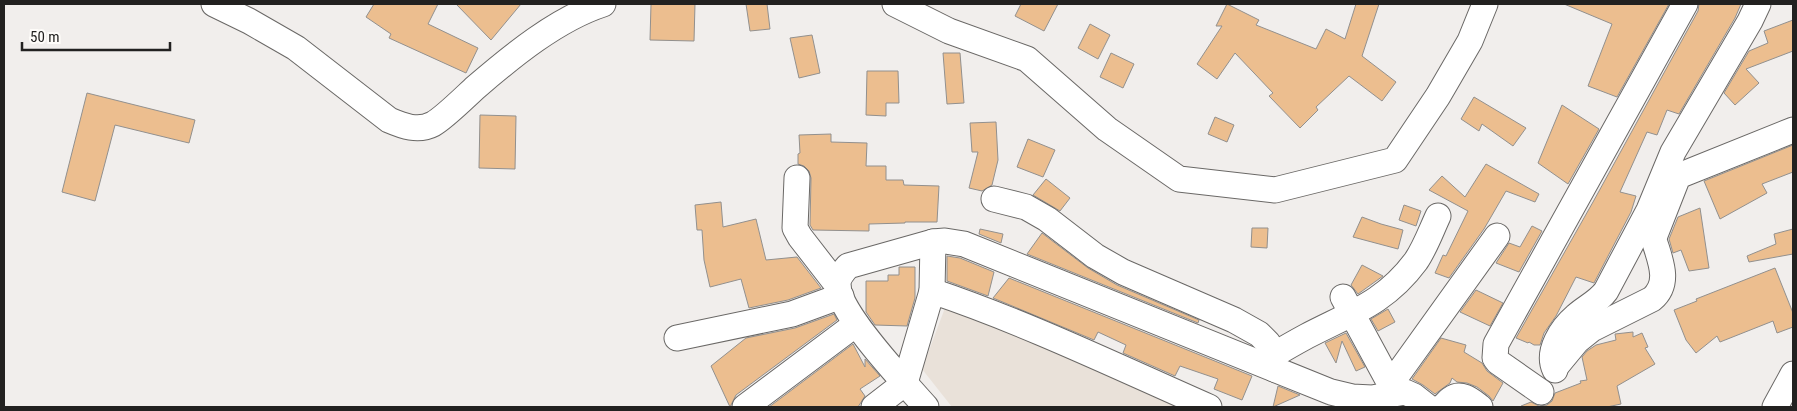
<svg xmlns="http://www.w3.org/2000/svg" width="1797" height="411" font-family="'Roboto Condensed',sans-serif">
  <style>
    .built { fill: #e9e1d9 }
    .building { fill: #ecbe8f; stroke: #92908e }
    .lines { fill: none; stroke-linecap: round; stroke-linejoin: round }
    .minor-casing { stroke: #6a6866; stroke-width: 27 }
    .minor { stroke: #fff; stroke-width: 25 }
  </style>
  <rect width="100%" height="100%" fill="#f1eeec"/>
  <!-- built -->
  <path class="built" d="M954 284 1222 407H952L922 369Z"/>
  <!-- building -->
  <g class="building">
    <path d="M374 4H438L428 24 478 48 466 73 389 38 391 34 366 17Z"/>
    <path d="M456 4H521L491 40Z"/>
    <path d="M651 4H695L694 41 650 40Z"/>
    <path d="M746 4H767L770 29 750 31Z"/>
    <path d="M1021 4H1058L1044 31 1015 16Z"/>
    <path d="M1227 4 1259 20 1256 25 1316 49 1326 29 1345 39 1356 4H1379L1362 56 1396 82 1382 101 1349 76 1316 107 1318 110 1300 128 1269 96 1273 93 1235 53 1217 79 1197 64 1222 26H1216Z"/>
    <path d="M1564 4H1669L1617 97 1588 86 1612 24Z"/>
    <path d="M1699 4H1741L1735 18 1679 114 1667 110 1657 135 1647 132 1620 192 1636 196 1631 212 1594 283 1576 277 1556 316 1544 333 1540 345H1534L1529 342 1528 343 1516 338 1593 202 1698 11Z"/>
    <path d="M1793 20V51L1746 69 1759 83 1735 105 1724 93 1749 51 1768 43 1764 31Z"/>
    <path d="M1090 24 1110 35 1098 59 1078 48Z"/>
    <path d="M812 35 820 73 799 78 790 38Z"/>
    <path d="M943 53H960L964 103 947 104Z"/>
    <path d="M1111 53 1134 64 1123 88 1100 77Z"/>
    <path d="M867 71H898L899 103H886V116L866 115Z"/>
    <path d="M87 93 195 120 189 143 115 125 95 201 62 192Z"/>
    <path d="M1474 97 1526 128 1513 146 1482 124 1479 131 1461 119Z"/>
    <path d="M1562 105 1599 129 1568 184 1538 163Z"/>
    <path d="M480 115 516 116 515 169 479 168Z"/>
    <path d="M1215 117 1234 125 1227 142 1208 134Z"/>
    <path d="M996 122 998 160 992 185 982 191 969 188 978 152H972L970 123Z"/>
    <path d="M831 134V142L867 143 866 166H886V180H903L904 185 939 186 937 222H905V223L869 224V231L813 230 810 225 811 178 809 171 804 166 798 164V154L800 153 799 135Z"/>
    <path d="M1028 139 1055 150 1043 177 1017 167Z"/>
    <path d="M1793 145V172L1762 184 1767 193 1720 219 1704 181Z"/>
    <path d="M1486 164 1539 194 1535 202 1506 191 1484 229 1449 278 1435 273 1443 255 1446 256 1468 211 1429 190 1442 176 1465 197Z"/>
    <path d="M1046 179 1070 198 1060 211 1033 195Z"/>
    <path d="M721 202 723 227 756 219 766 260 797 257 821 288 788 300 749 308 741 279 710 287 704 260 702 230H697L695 205Z"/>
    <path d="M1404 205 1421 211 1416 226 1399 220Z"/>
    <path d="M1700 208 1709 268 1689 271 1681 250 1673 253 1669 239 1678 217Z"/>
    <path d="M1362 217 1381 224 1403 230 1398 249 1353 237Z"/>
    <path d="M1532 226 1542 231 1519 272 1496 263 1509 243 1520 247Z"/>
    <path d="M1252 228H1268L1267 248 1251 247Z"/>
    <path d="M980 229 1003 234 1001 243 979 234Z"/>
    <path d="M1793 229V254L1749 262 1747 256 1776 244 1774 234Z"/>
    <path d="M1042 233 1088 268 1117 285 1199 320 1198 323 1027 254Z"/>
    <path d="M947 256 960 258 994 272 988 296 947 281Z"/>
    <path d="M1362 265 1383 276 1358 294 1351 285Z"/>
    <path d="M899 267H915V298L907 326 875 325 866 312V281H888V275H899Z"/>
    <path d="M1775 268 1793 313V327L1777 333 1773 321 1720 342 1717 336 1696 353 1686 340 1674 310 1697 301 1696 299Z"/>
    <path d="M1009 278 1252 376 1242 400 1214 389 1218 379 1180 366 1175 376 1123 353 1126 345 1098 332 1094 340 993 298Z"/>
    <path d="M1476 290 1503 303 1490 326 1460 312Z"/>
    <path d="M1388 309 1395 322 1378 331 1371 319Z"/>
    <path d="M834 314 837 320 736 395 730 407 711 366 746 338 795 328Z"/>
    <path d="M1633 332V337L1642 333 1648 347 1645 348 1655 364 1617 386 1621 404 1607 407H1522L1521 406 1531 402 1539 406 1547 405 1552 401 1555 393 1581 383 1580 381 1587 380 1582 357 1587 351 1596 345 1616 340 1615 334Z"/>
    <path d="M1346 333 1365 367 1356 371 1342 341 1336 363 1325 343Z"/>
    <path d="M1441 338 1466 345 1464 352 1482 363 1487 371 1503 383 1493 401 1489 396 1477 387 1467 383 1457 382 1452 378 1450 383 1435 394 1423 385 1412 379Z"/>
    <path d="M853 344 865 367V359L880 376 860 389 865 396 858 407H769Z"/>
    <path d="M1278 386 1300 395 1273 407Z"/>
  </g>
  <g class="lines">
    <!-- minor casing -->
    <g class="minor-casing">
      <g id="minor">
        <path d="M214 4 249 21 296 48 389 120C403 126 418 132 433 124 444 118 465 97 476 87 512 56 557 19 603 4"/>
        <path d="M895 4 949 31 1027 59 1107 129 1179 179 1275 190 1395 160 1438 96 1470 41 1485 4"/>
        <path d="M797 178 795 228 800 237 838 286"/>
        <path d="M994 199 1026 207 1047 219 1095 256 1123 272 1234 320 1259 334 1268 343 1274 355V369"/>
        <path d="M932 291 933 242"/>
        <path d="M1343 297 1395 393"/>
        <path d="M677 338 792 314 841 296"/>
        <path d="M1274 355C1285 348 1296 342 1307 336 1351 313 1385 303 1416 261 1425 248 1431 231 1438 216"/>
        <path d="M1558 364 1577 341 1592 329 1652 299C1671 283 1660 260 1654 240L1655 235 1677 179 1681 175 1793 130"/>
        <path d="M1555 370C1546 351 1562 328 1576 316 1586 307 1598 302 1606 291L1649 210 1673 152 1750 21 1758 4"/>
        <path d="M1390 385 1497 236"/>
        <path d="M1541 392 1498 362 1495 358 1496 344 1685 4"/>
        <path d="M745 407 856 324"/>
        <path d="M874 407 905 383 932 291C1027 323 1118 367 1209 407"/>
        <path d="M926 407C905 383 840 315 838 286 837 278 843 272 848 266L933 242 945 241 964 244 1331 392 1352 397 1372 398 1405 392 1414 396 1428 407"/>
        <path d="M1442 407C1445 405 1448 401 1451 399 1461 391 1472 401 1480 407"/>
        <path d="M1775 407 1793 374"/>
      </g>
    </g>
    <!-- minor -->
    <use href="#minor" class="minor"/>
  </g>
  <!-- border -->
  <rect width="1797" height="411" fill="none" stroke="#222120" stroke-width="10"/>
  <!-- scale -->
  <path d="M22 42v8h148v-8" fill="none" stroke="#222120" stroke-width="2.5"/>
  <text x="30" y="42" font-size="15" fill="#222120" stroke="#fefcf9" stroke-width="4" paint-order="stroke">50 m</text>
</svg>
